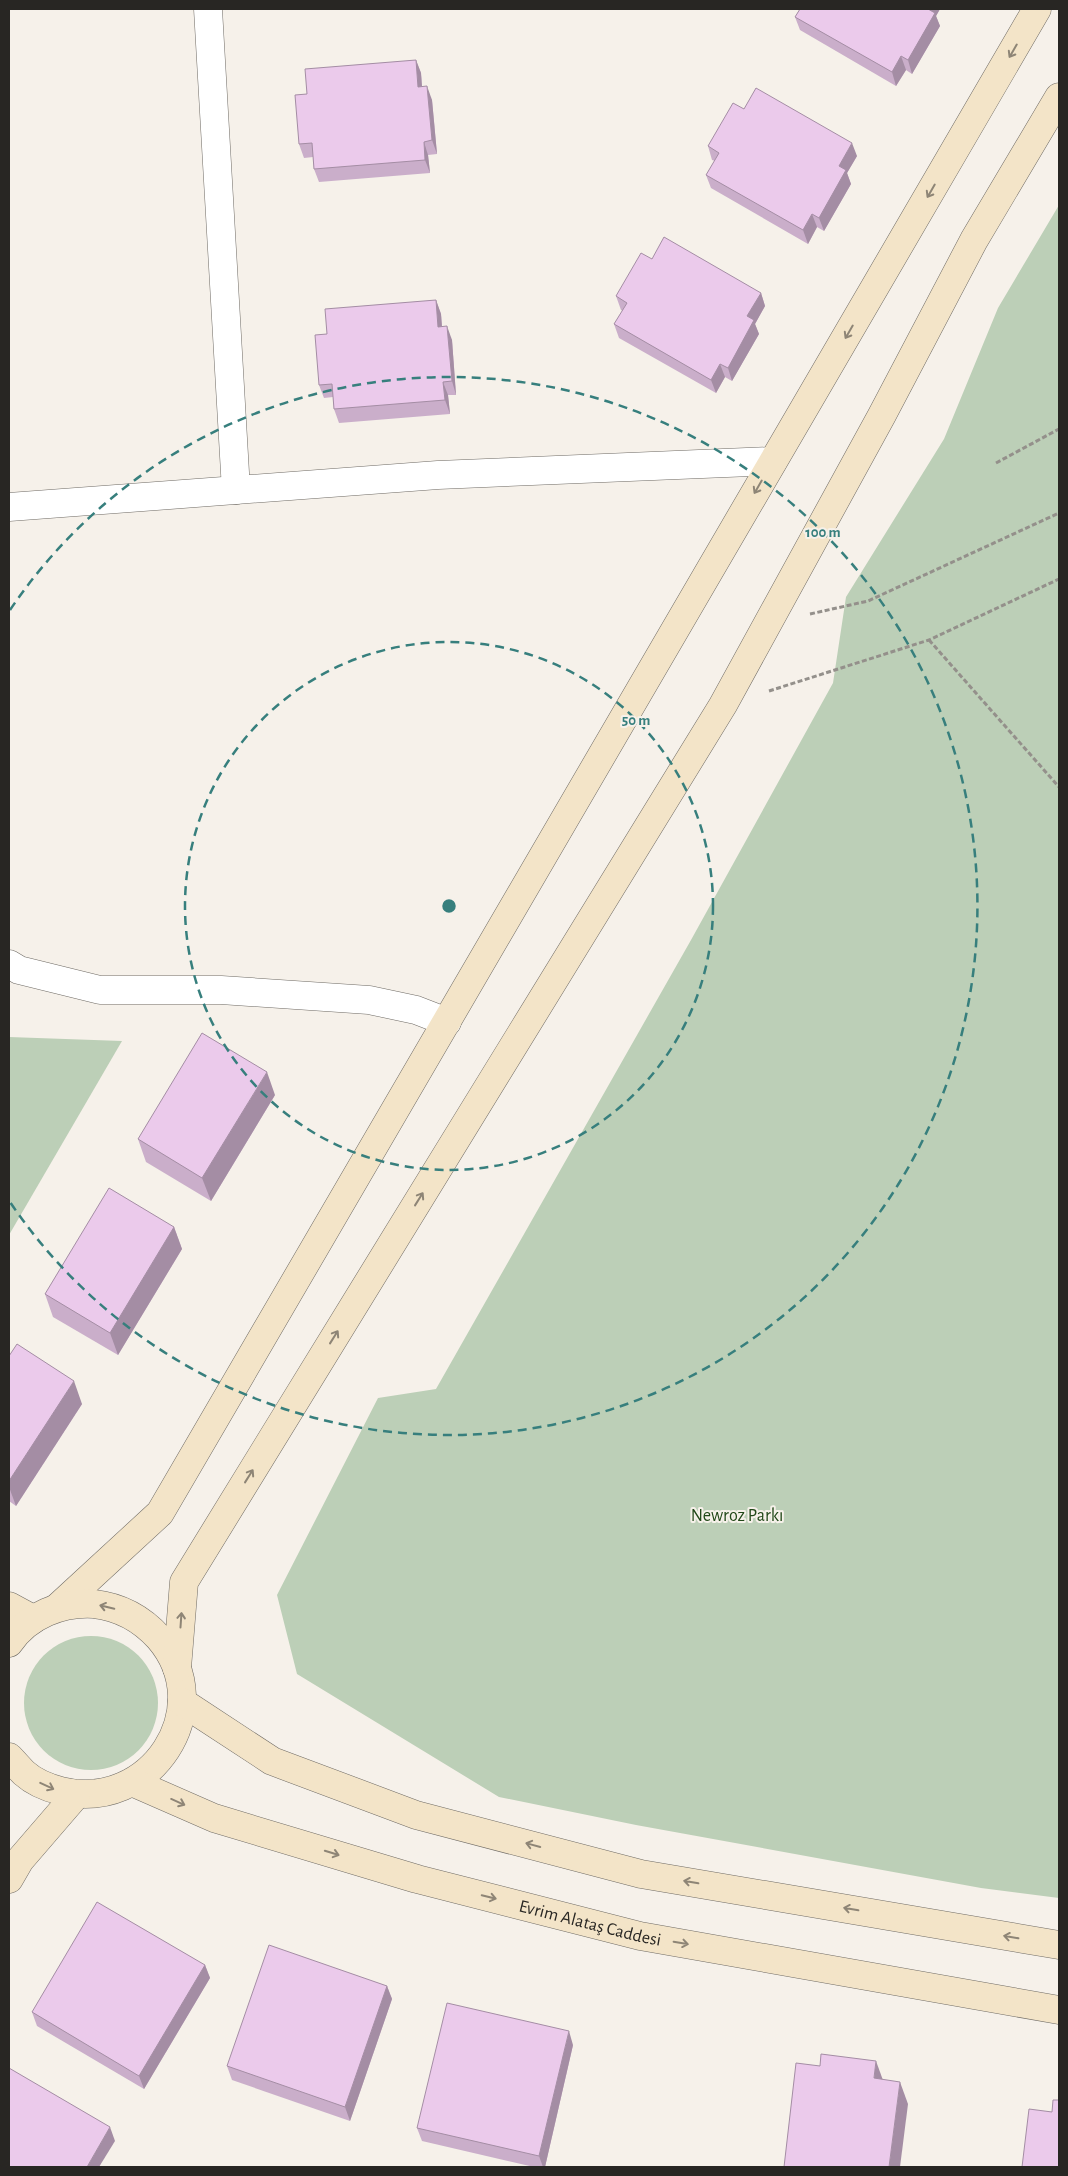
<svg xmlns="http://www.w3.org/2000/svg" width="1068" height="2176" font-family="'Alegreya Sans',sans-serif">
  <style>
    .green { fill: #bccfb7 }
    .lines { fill: none; stroke-linecap: round; stroke-linejoin: round }
    .minor-casing { stroke: #6f6b65; stroke-width: 29 }
    .secondary-casing { stroke: #6f6b65; stroke-width: 29 }
    .path { stroke: #94908b; stroke-width: 3; stroke-dasharray: 5 2.5; stroke-linecap: butt }
    .minor { stroke: #fff; stroke-width: 28 }
    .secondary { stroke: #f3e4c8; stroke-width: 28 }
    .wall { fill: #caaeca }
    .shaded-wall { fill: #a48da4 }
    .building { fill: #ebcaeb; stroke: #a48da4 }
    .oneway { stroke: #8e8576 }
    .ring { fill: none; stroke: #377f7d; stroke-width: 2.5; stroke-dasharray: 9 6 }
    .labels { text-anchor: middle; stroke-width: 4; stroke-linejoin: round; paint-order: stroke }
    .park-label { font-size: 18px; fill: #214818; stroke: #f6f1ea }
    .street-label { font-size: 18px; fill: #282623; stroke: #f6f1ea }
    .centre { fill: #377f7d; stroke: #f6f1ea; stroke-width: 2.5 }
    .ring-label { font-size: 15px; text-anchor: middle; font-weight: bold; fill: #377f7d; stroke: #f6f1ea; stroke-width: 4; stroke-linejoin: round; paint-order: stroke }
  </style>
  <rect width="100%" height="100%" fill="#f6f1ea"/>
  <!-- green -->
  <g class="green">
    <path d="M1059 205V1898L981 1888 636 1825 499 1797 297 1674 277 1595 378 1398 436 1389 691 940 833 683 846 597 944 439 998 308Z"/>
    <path d="M9 1037 122 1041 9 1235Z"/>
    <circle cx="91" cy="1703" r="67"/>
  </g>
  <g class="lines">
    <!-- minor casing -->
    <g class="minor-casing">
      <g id="minor">
        <path d="M208 9 236 490"/>
        <path d="M9 507 438 475 773 461"/>
        <path d="M9 964 19 970 100 990H221L369 1000 416 1010 447 1022"/>
      </g>
    </g>
    <!-- secondary casing -->
    <g class="secondary-casing">
      <g id="secondary">
        <path d="M9 1606 33 1619"/>
        <path d="M58 1607 160 1513 1037 9"/>
        <path d="M9 1643C28 1615 62 1602 94 1604 120 1607 142 1619 159 1638 220 1709 150 1813 61 1791 49 1788 34 1782 24 1773 19 1768 14 1762 9 1757"/>
        <path d="M177 1668 184 1582 723 705 882 415 974 240 1059 97"/>
        <path d="M182 1702 272 1761 416 1815 641 1874 1059 1945"/>
        <path id="s1" d="M134 1783 214 1818 417 1879 640 1936 1059 2010"/>
        <path d="M9 1879 20 1860 76 1795"/>
      </g>
    </g>
    <!-- path -->
    <g class="path">
      <path d="M996 463 1059 429"/>
      <path d="M810 614 868 601 1059 513"/>
      <path d="M929 640 1059 787"/>
      <path d="M769 691 929 640 1059 579"/>
    </g>
    <!-- minor -->
    <use href="#minor" class="minor"/>
    <!-- secondary -->
    <use href="#secondary" class="secondary"/>
  </g>
  <!-- wall -->
  <g class="wall">
    <path d="M800 9H940L936 16 940 26 912 74 906 70 896 86 800 30 795 17Z"/>
    <path d="M416 60 421 73 422 87 432 100 437 154 428 155 430 173 319 182 314 169 313 157 304 158 299 144 307 94Z"/>
    <path d="M744 109 857 156 847 173 851 184 824 231 817 227 808 244 711 188 706 175 715 161 712 160 708 146Z"/>
    <path d="M652 259 761 293 765 306 755 324 759 334 732 381 725 377 716 393 619 338 614 324 623 311 621 310 616 296Z"/>
    <path d="M436 300 441 314 442 327 452 340 456 395H448L450 414 339 423 334 409 333 397 324 398 319 385 327 334Z"/>
    <path d="M275 1095 211 1201 146 1162 138 1139Z"/>
    <path d="M174 1227 182 1249 118 1355 53 1317 45 1294Z"/>
    <path d="M9 1356 82 1404 16 1506 9 1501Z"/>
    <path d="M205 1965 210 1978 144 2089 37 2026 32 2012Z"/>
    <path d="M387 1986 392 1999 350 2121 232 2080 227 2066Z"/>
    <path d="M573 2045 545 2167H534L422 2141 417 2128Z"/>
  </g>
  <!-- shaded-wall -->
  <g class="shaded-wall">
    <path d="M928 9H940L936 16 940 26 912 74 908 60Z"/>
    <path d="M901 56 906 70 896 86 892 72Z"/>
    <path d="M416 60 421 73 423 101 418 87Z"/>
    <path d="M427 86 432 100 437 154 432 140Z"/>
    <path d="M424 142 428 155 430 173 425 160Z"/>
    <path d="M852 143 857 156 847 173 851 184 824 231 819 218 839 166Z"/>
    <path d="M812 214 817 227 808 244 803 230Z"/>
    <path d="M761 293 765 306 755 324 759 334 732 381 728 368 747 316Z"/>
    <path d="M436 300 441 314 443 341 438 327Z"/>
    <path d="M447 326 452 340 456 395 452 381Z"/>
    <path d="M720 364 725 377 716 393 711 380Z"/>
    <path d="M443 382 448 395 450 414 445 400Z"/>
    <path d="M267 1072 275 1095 211 1201 202 1178Z"/>
    <path d="M174 1227 182 1249 118 1355 110 1333Z"/>
    <path d="M74 1381 82 1404 16 1506 9 1487V1481Z"/>
    <path d="M205 1965 210 1978 144 2089 139 2076Z"/>
    <path d="M387 1986 392 1999 350 2121 345 2107Z"/>
    <path d="M569 2031 573 2045 545 2167H543L539 2156Z"/>
    <path d="M876 2061 884 2083 874 2078Z"/>
    <path d="M900 2082 908 2104 900 2167H889Z"/>
    <path d="M110 2127 115 2141 99 2167H87Z"/>
  </g>
  <!-- building -->
  <g class="building">
    <path d="M800 9H928L935 13 908 60 901 56 892 72 795 17Z"/>
    <path d="M416 60 418 87 427 86 432 140 424 142 425 160 314 169 312 143 299 144 295 95 307 94 305 69Z"/>
    <path d="M756 88 852 143 839 166 846 170 819 218 812 214 803 230 706 175 719 153 708 146 733 103 744 109Z"/>
    <path d="M664 237 761 293 747 316 754 320 728 368 720 364 711 380 614 324 627 303 616 296 641 253 652 259Z"/>
    <path d="M436 300 438 327 447 326 452 381 443 382 445 400 334 409 332 384 319 385 315 335 327 334 325 309Z"/>
    <path d="M202 1033 267 1072 202 1178 138 1139Z"/>
    <path d="M109 1188 174 1227 110 1333 45 1294Z"/>
    <path d="M17 1344 74 1381 9 1481V1356Z"/>
    <path d="M97 1902 205 1965 139 2076 32 2012Z"/>
    <path d="M269 1945 387 1986 345 2107 227 2066Z"/>
    <path d="M447 2003 569 2031 539 2156 417 2128Z"/>
    <path d="M821 2054 876 2061 874 2078 900 2082 889 2167H784L796 2063 820 2066Z"/>
    <path d="M9 2068 110 2127 87 2167H9Z"/>
    <path d="M1053 2100H1059V2167H1022L1029 2109 1052 2112Z"/>
  </g>
  <!-- one-way arrows -->
  <defs><path id="oneway-shaft" d="M-6 0H5M1.5-3L5.5 0L1.5 3" fill="none" stroke-width="1.6" stroke-linecap="round" stroke-linejoin="round" transform="scale(1.25)"/></defs>
  <g class="oneway">
    <use href="#oneway-shaft" transform="translate(1013 51) rotate(120)"/>
    <use href="#oneway-shaft" transform="translate(931 191) rotate(120)"/>
    <use href="#oneway-shaft" transform="translate(849 332) rotate(120)"/>
    <use href="#oneway-shaft" transform="translate(758 487) rotate(120)"/>
    <use href="#oneway-shaft" transform="translate(419 1199) rotate(-58)"/>
    <use href="#oneway-shaft" transform="translate(334 1337) rotate(-58)"/>
    <use href="#oneway-shaft" transform="translate(249 1476) rotate(-58)"/>
    <use href="#oneway-shaft" transform="translate(107 1607) rotate(-167)"/>
    <use href="#oneway-shaft" transform="translate(181 1620) rotate(-86)"/>
    <use href="#oneway-shaft" transform="translate(47 1786) rotate(25)"/>
    <use href="#oneway-shaft" transform="translate(178 1802) rotate(24)"/>
    <use href="#oneway-shaft" transform="translate(533 1845) rotate(-165)"/>
    <use href="#oneway-shaft" transform="translate(332 1853) rotate(17)"/>
    <use href="#oneway-shaft" transform="translate(691 1882) rotate(-170)"/>
    <use href="#oneway-shaft" transform="translate(489 1897) rotate(14)"/>
    <use href="#oneway-shaft" transform="translate(851 1909) rotate(-170)"/>
    <use href="#oneway-shaft" transform="translate(1011 1937) rotate(-170)"/>
    <use href="#oneway-shaft" transform="translate(681 1943) rotate(10)"/>
  </g>
  <!-- distance rings -->
  <g class="ring">
    <circle cx="449" cy="906" r="264"/>
    <path d="M10 610A529 529 0 1 1 10 1202"/>
  </g>
  <g class="labels">
    <!-- park labels -->
    <g class="park-label">
      <text x="737" y="1521">Newroz Parkı</text>
    </g>
    <!-- street labels -->
    <g class="street-label">
      <text dy="6" stroke="none"><textPath href="#s1" startOffset="478">Evrim Alataş Caddesi</textPath></text>
    </g>
  </g>
  <circle cx="449" cy="906" r="8" class="centre"/>
  <g class="ring-label">
    <text x="823" y="537">100 m</text>
    <text x="636" y="725">50 m</text>
  </g>
  <!-- border -->
  <rect width="1068" height="2176" fill="none" stroke="#282623" stroke-width="20"/>
</svg>
